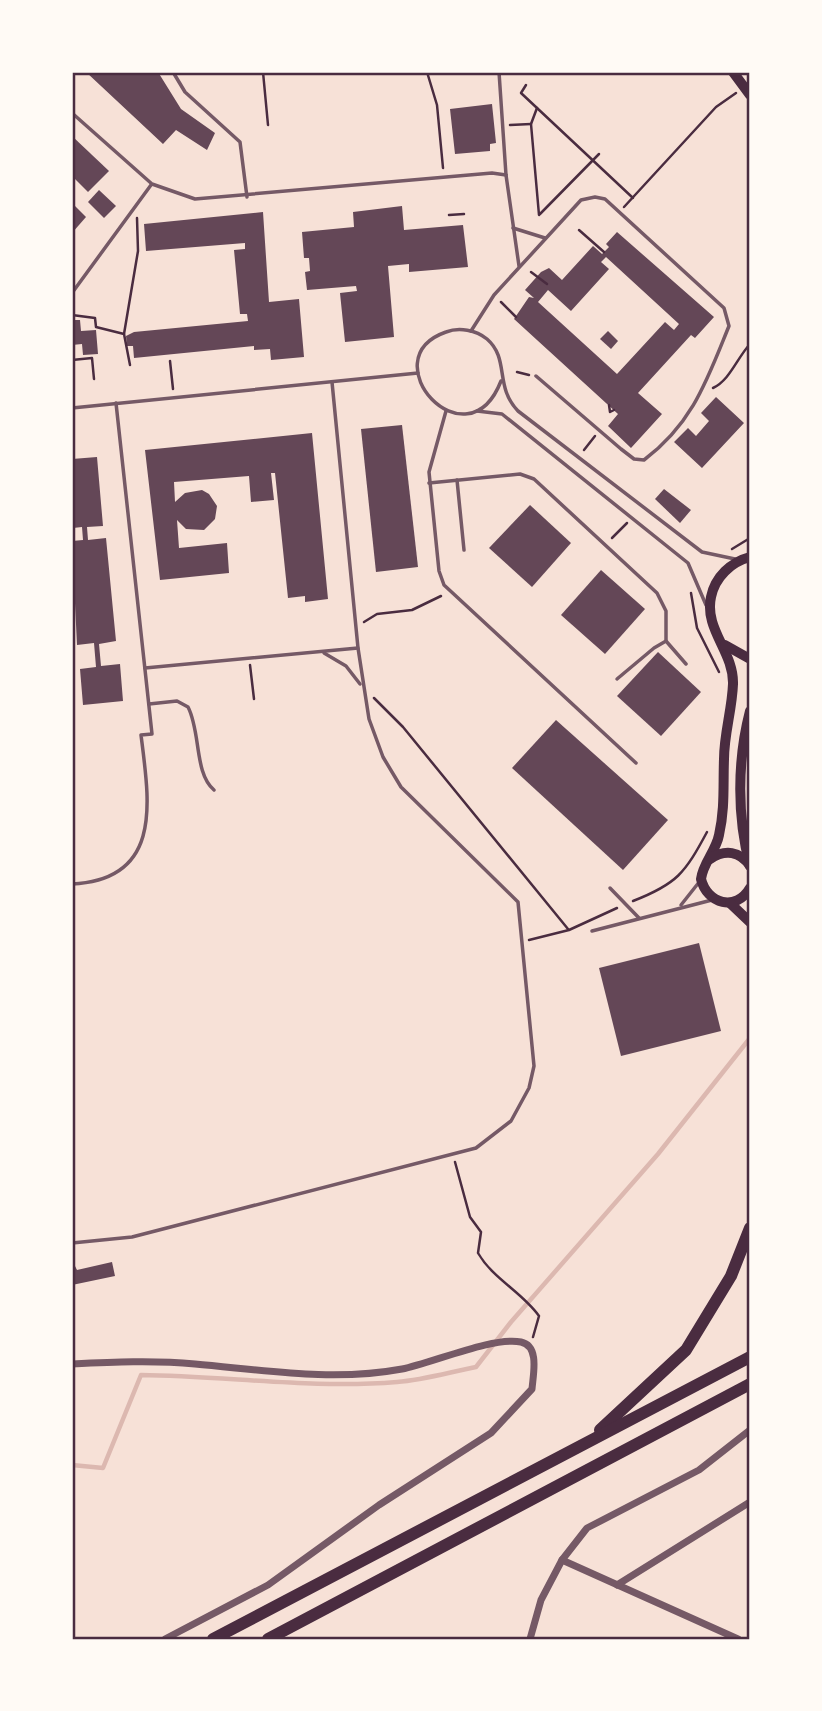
<svg xmlns="http://www.w3.org/2000/svg" width="822" height="1711" font-family="Commissioner,sans-serif">
  <style>
    .lines { fill: none; stroke-linecap: round; stroke-linejoin: round }
    .stream { stroke: #dcb8b0; stroke-width: 4.5 }
    .building { fill: #644757; fill-rule: evenodd }
    .path { stroke: #4a2c40; stroke-width: 2.5 }
    .service { stroke: #755966; stroke-width: 3.5 }
    .minor { stroke: #755966; stroke-width: 7 }
    .primary { stroke: #4a2c40; stroke-width: 10 }
    .trunk { stroke: #4a2c40; stroke-width: 12 }
    .neatline { fill: none; stroke: #4a2c40; stroke-width: 2.5 }
  </style>
  <rect width="100%" height="100%" fill="#f7e1d7"/>
  <g class="lines">
    <!-- stream -->
    <path class="stream" d="M72 1465 103 1468 141 1375C227 1376 312 1389 397 1382 424 1380 450 1372 476 1367L511 1322 658 1154 750 1038"/>
  </g>
  <!-- building -->
  <g class="building">
    <path d="M86 72H158L181 109 215 133 207 150 176 130 163 144Z"/>
    <path d="M492 104 496 143 490 144V151L455 154 450 109Z"/>
    <path d="M72 136 109 171 88 192 72 176Z"/>
    <path d="M99 190 116 206 104 218 88 202Z"/>
    <path d="M72 203 86 217 72 233Z"/>
    <path d="M402 206 404 230 463 225 468 267 409 272V264L388 266 394 337 345 342 340 293 357 291 356 286 307 290 305 272 310 271 309 258H304L302 232 354 227 353 212Z"/>
    <path d="M263 212 269 302 299 299 304 357 271 360 270 349 254 350V346L134 358 133 346H127L126 336 134 332 248 321 247 314H240L234 250 245 249V243L146 251 144 224Z"/>
    <path d="M617 232 714 317 695 338 691 335 638 393 662 414 631 448 608 426 618 414 514 319 529 297 534 298 525 290 541 272 549 268 562 280 593 246 602 254 609 247 606 244ZM606 257 679 324 674 330 665 322 617 374 538 302 548 290 571 311 609 269 601 262Z"/>
    <path d="M72 320H80L81 331 96 330 98 354 83 355 82 344 72 345Z"/>
    <path d="M608 331 618 341 611 349 600 339Z"/>
    <path d="M716 397 744 423 702 468 674 442 688 428 696 436 709 421 701 413Z"/>
    <path d="M402 425 418 567 376 572 361 429Z"/>
    <path d="M312 433 328 599 305 602V596L288 598 275 473H271L274 500 251 502 249 476 174 482 175 502 185 493 202 490 209 494 217 506 215 519 204 530 186 529 177 520 179 548 227 543 229 573 160 580 145 450Z"/>
    <path d="M97 457 103 526 87 527 88 540 106 538 116 641 99 644 101 666 120 664 123 701 83 705 80 669 96 667 94 643 77 645 72 541 83 540 82 527 73 528 72 459Z"/>
    <path d="M664 489 691 510 680 523 655 499Z"/>
    <path d="M530 505 571 543 532 587 489 548Z"/>
    <path d="M601 570 645 609 605 654 561 615Z"/>
    <path d="M658 652 701 692 661 736 617 696Z"/>
    <path d="M556 720 668 820 623 870 512 768Z"/>
    <path d="M699 943 721 1031 621 1056 599 968Z"/>
    <path d="M72 1260 77 1270 112 1262 115 1276 72 1285Z"/>
  </g>
  <g class="lines">
    <!-- path -->
    <g class="path">
      <path d="M263 72 268 125"/>
      <path d="M427 72 437 105 443 168"/>
      <path d="M526 85 521 93 633 198"/>
      <path d="M537 108 531 124 539 215"/>
      <path d="M510 125 531 124"/>
      <path d="M624 207 716 107 736 93"/>
      <path d="M540 214 599 154"/>
      <path d="M449 215 464 214"/>
      <path d="M579 230 604 252"/>
      <path d="M531 272 547 284"/>
      <path d="M501 302 516 317"/>
      <path d="M72 315 95 318 96 327 124 334 130 365"/>
      <path d="M124 334 138 251 137 218"/>
      <path d="M72 360 92 358 94 379"/>
      <path d="M170 361 173 389"/>
      <path d="M517 372 529 375"/>
      <path d="M713 388C730 380 737 358 750 344"/>
      <path d="M609 405 610 412 614 410"/>
      <path d="M584 450 595 436"/>
      <path d="M612 538 627 523"/>
      <path d="M732 549 750 538"/>
      <path d="M691 593 697 628 719 672"/>
      <path d="M364 622 377 614 412 610 441 596"/>
      <path d="M250 665 254 699"/>
      <path d="M374 698 403 727 568 929"/>
      <path d="M633 901C677 884 685 873 707 832"/>
      <path d="M529 940 569 930 617 908"/>
      <path d="M455 1162 470 1217 481 1232 478 1253C493 1279 522 1292 539 1316L533 1337"/>
    </g>
    <!-- service -->
    <g class="service">
      <path d="M173 72 185 92 240 142 247 197"/>
      <path d="M499 72 506 175 519 266"/>
      <path d="M72 113 152 184 195 199 492 173 506 175"/>
      <path d="M513 228 545 238"/>
      <path d="M72 293 151 185"/>
      <path d="M471 331 494 295 581 200 595 197 605 199 724 308 729 326C707 380 693 423 644 460L634 459 621 449 536 376"/>
      <path d="M501 381C467 468 369 359 446 332 459 327 476 330 487 339 510 359 494 386 518 411L702 552 735 559"/>
      <path d="M72 408 418 373"/>
      <path d="M446 411 429 472 439 571 444 585 636 763"/>
      <path d="M477 411 502 414 688 563 706 605"/>
      <path d="M457 480 464 550"/>
      <path d="M429 483 520 474 534 479 657 593 666 611V641L686 664"/>
      <path d="M324 653 346 666 360 684"/>
      <path d="M145 668 358 648"/>
      <path d="M617 679 654 648 666 641"/>
      <path d="M149 704 177 701 188 707C201 732 194 773 214 790"/>
      <path d="M72 884C164 880 149 800 141 735L152 734 116 403"/>
      <path d="M610 888 639 918"/>
      <path d="M681 905 700 881"/>
      <path d="M592 931 712 900"/>
      <path d="M72 1243 132 1237 476 1148 511 1121 529 1088 534 1066 518 902 401 787 383 757 369 719 358 648 332 382"/>
    </g>
    <!-- minor -->
    <g class="minor">
      <path d="M72 1364C112 1362 154 1360 195 1364 264 1370 332 1382 402 1369 432 1363 494 1336 521 1342 540 1346 533 1375 532 1389L491 1433 379 1505 268 1585 165 1639"/>
      <path d="M562 1560 738 1639"/>
      <path d="M617 1585 750 1502"/>
      <path d="M530 1639 541 1600 562 1560 587 1528 699 1470 750 1430"/>
    </g>
    <!-- primary -->
    <g class="primary">
      <path d="M733 72 750 95"/>
      <path d="M750 557C731 562 715 577 711 597 704 629 734 652 733 684 732 710 724 734 724 759 723 785 725 809 719 835 716 851 703 863 701 879 707 904 736 912 750 888"/>
      <path d="M725 645 750 659"/>
      <path d="M750 711C737 761 737 817 750 866"/>
      <path d="M710 859C725 849 740 851 750 866"/>
      <path d="M730 903 750 922"/>
    </g>
    <!-- trunk -->
    <g class="trunk">
      <path d="M600 1430 686 1350 731 1276 750 1228"/>
      <path d="M213 1639 750 1357"/>
      <path d="M268 1639 750 1384"/>
    </g>
  </g>
  <!-- border -->
  <rect width="822" height="1711" fill="none" stroke="#fffaf5" stroke-width="147"/>
  <rect x="74" y="74" width="674" height="1564" class="neatline"/>
</svg>
